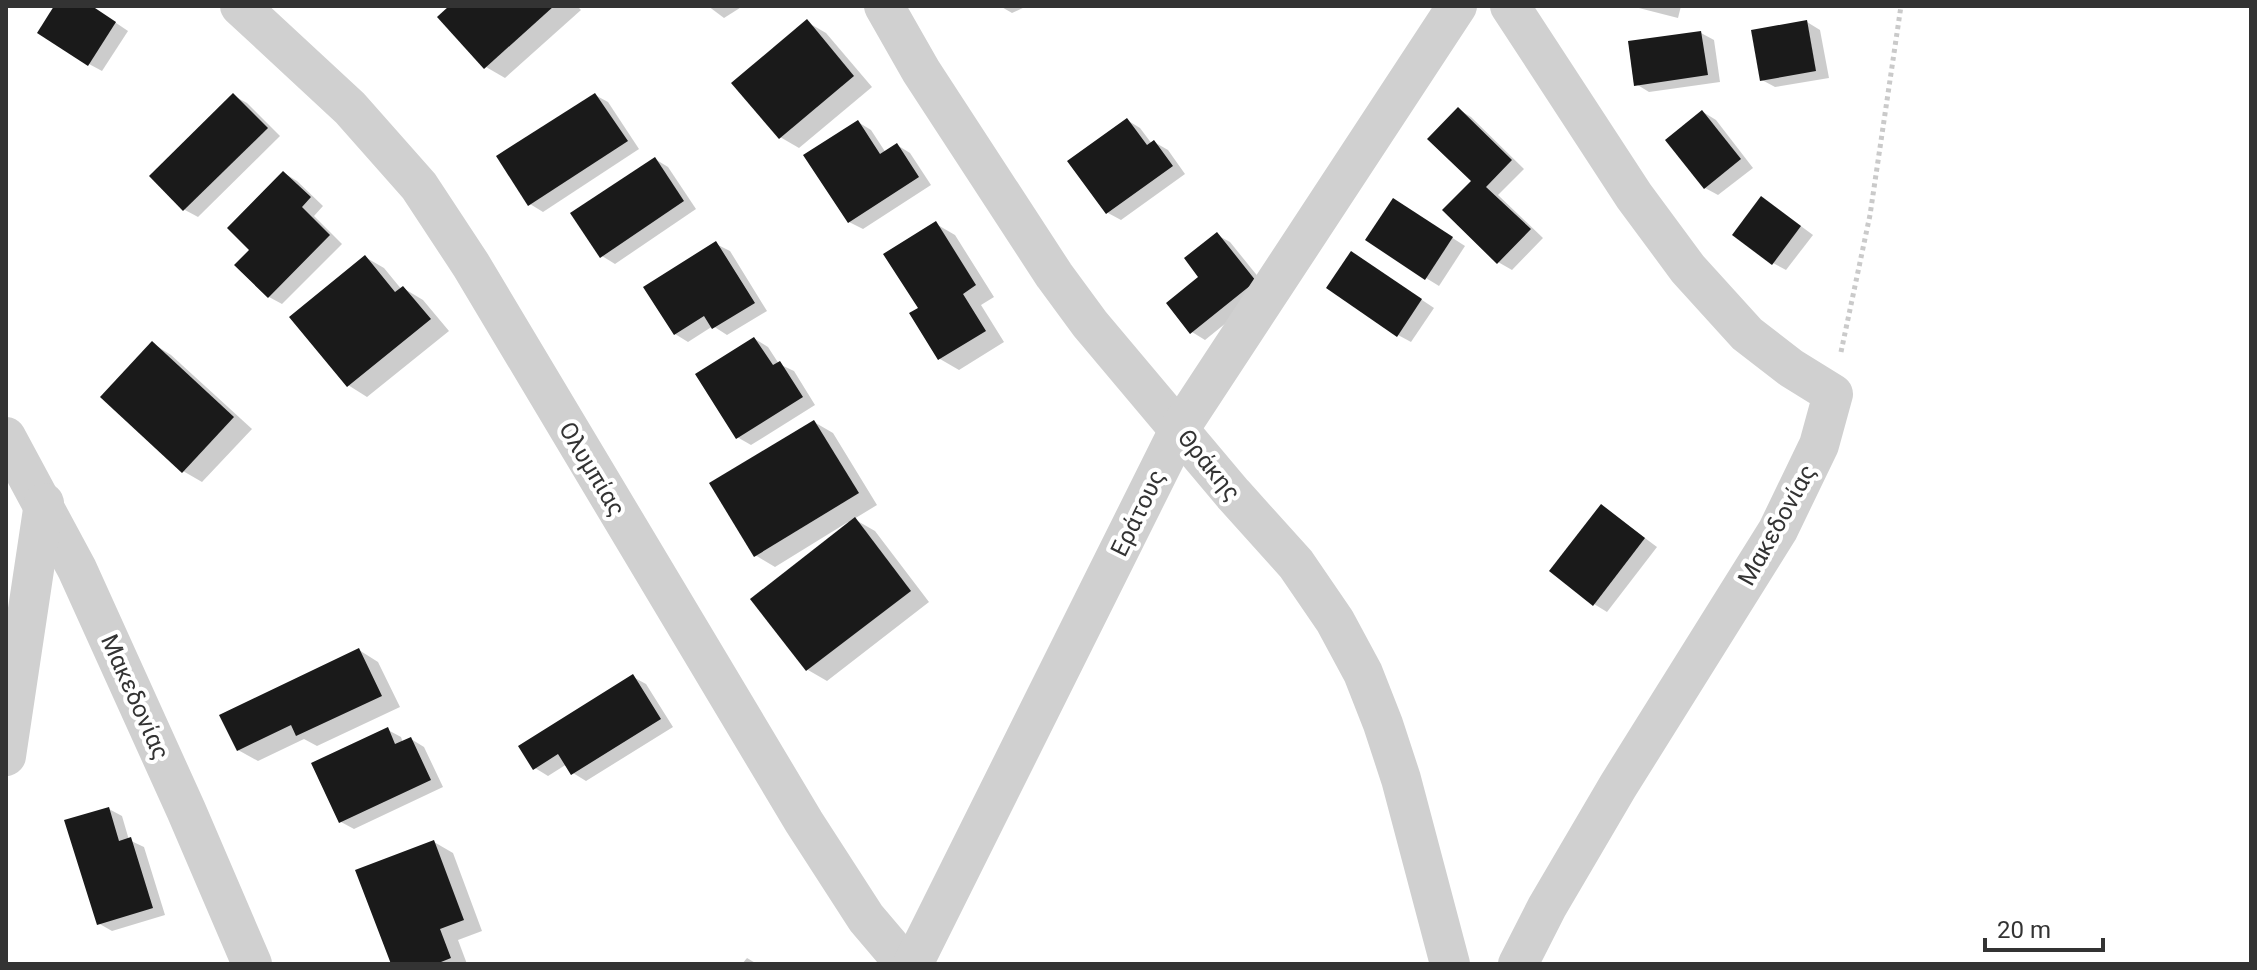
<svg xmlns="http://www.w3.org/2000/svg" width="2257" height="970" font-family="Roboto,sans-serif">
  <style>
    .shadow { fill: #0003 }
    .building { fill: #1a1a1a }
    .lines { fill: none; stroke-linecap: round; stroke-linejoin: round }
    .path { stroke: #cacaca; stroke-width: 5; stroke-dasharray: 4 4; stroke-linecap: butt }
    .minor { stroke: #d0d0d0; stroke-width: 40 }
    .labels { text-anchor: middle; stroke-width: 8; stroke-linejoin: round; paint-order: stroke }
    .street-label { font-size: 24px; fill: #333; stroke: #fff }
  </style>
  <rect width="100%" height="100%" fill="#fff"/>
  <!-- shadow -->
  <g class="shadow">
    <path d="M57 6H91L128 31 102 71 89 64Z"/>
    <path d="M452 6H577L581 10 505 78 486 67Z"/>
    <path d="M708 6H743L724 18Z"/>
    <path d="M1000 6H1027L1012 13Z"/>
    <path d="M1631 6H1681L1678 18Z"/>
    <path d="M807 22 826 33 872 87 799 148 780 137Z"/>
    <path d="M1807 22 1820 30 1829 78 1775 87 1762 80Z"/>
    <path d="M1701 33 1714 40 1720 82 1649 92 1636 84Z"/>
    <path d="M595 95 608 102 639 149 543 212 530 204Z"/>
    <path d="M234 96 247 103 280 136 198 217 185 210 152 176Z"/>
    <path d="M1458 109 1471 117 1524 169 1498 195 1543 238 1512 270 1498 262 1474 181Z"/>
    <path d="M1703 112 1716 120 1753 168 1718 195 1705 188Z"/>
    <path d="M1127 120 1140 128 1152 144 1154 142 1168 150 1185 174 1121 220 1108 213Z"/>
    <path d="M858 122 871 130 886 153 897 145 910 153 931 185 863 229 849 222Z"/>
    <path d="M655 159 668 167 696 209 615 264 602 256Z"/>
    <path d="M284 173 297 181 323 206 314 216 342 244 282 304 269 297 252 250Z"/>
    <path d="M1775 207 1813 235 1786 270 1773 263Z"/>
    <path d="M1406 208 1465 246 1439 286 1426 278Z"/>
    <path d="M936 224 955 235 994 297 981 305 1004 342 959 370 940 359Z"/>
    <path d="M1217 235 1230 242 1268 289 1205 340 1192 332 1201 277Z"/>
    <path d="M716 244 730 251 767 311 727 335 713 326 688 342 675 334Z"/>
    <path d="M365 257 384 268 402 290 403 288 423 300 449 331 367 397 348 385Z"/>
    <path d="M1364 261 1434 308 1411 342 1398 335Z"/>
    <path d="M755 339 768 347 779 364 794 371 815 405 751 445 737 437Z"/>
    <path d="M152 343 171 355 252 429 202 482 183 471Z"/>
    <path d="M814 422 833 433 877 505 854 519 875 531 929 602 827 681 808 670 849 525 848 522 775 567 755 555Z"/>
    <path d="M1602 506 1657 547 1607 612 1594 604Z"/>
    <path d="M359 650 378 662 400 707 317 746 304 739 258 761 238 750Z"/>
    <path d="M633 677 646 684 673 727 586 781 573 773 567 764 548 776 535 768Z"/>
    <path d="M388 730 401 737 403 743 411 739 424 747 443 787 354 829 341 822Z"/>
    <path d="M109 809 122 816 129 840 144 847 165 915 112 931 98 923Z"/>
    <path d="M434 842 453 853 482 931 458 940 467 964H393Z"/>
    <path d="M747 958 757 964H742Z"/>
  </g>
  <!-- building -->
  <g class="building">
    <path d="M54 6H92L116 22 88 66 37 33Z"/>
    <path d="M449 6H554L484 69 437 17Z"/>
    <path d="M807 19 854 76 779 139 731 83Z"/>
    <path d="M1807 20 1816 71 1760 81 1751 30Z"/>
    <path d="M1701 31 1708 75 1634 86 1628 41Z"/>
    <path d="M233 93 268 128 183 211 149 176Z"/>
    <path d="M595 93 628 141 528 206 496 156Z"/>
    <path d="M1458 107 1512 160 1486 187 1531 229 1497 264 1442 210 1471 181 1427 139Z"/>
    <path d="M1702 110 1741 159 1704 189 1665 140Z"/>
    <path d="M1127 118 1147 145 1154 140 1173 166 1106 214 1067 161Z"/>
    <path d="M858 120 880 154 897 143 919 177 848 223 803 155Z"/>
    <path d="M655 157 684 201 600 258 570 213Z"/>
    <path d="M283 171 311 197 302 207 330 235 268 298 234 265 249 250 227 228Z"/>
    <path d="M1761 196 1801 226 1772 265 1732 235Z"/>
    <path d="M1393 198 1453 237 1425 280 1365 240Z"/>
    <path d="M936 221 976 285 963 294 986 331 938 360 909 313 918 308 883 254Z"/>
    <path d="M1217 232 1256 281 1190 334 1166 303 1198 277 1184 258Z"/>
    <path d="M716 241 755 303 712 329 704 316 674 335 643 287Z"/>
    <path d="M1351 251 1422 299 1397 337 1326 288Z"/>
    <path d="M365 255 395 292 403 286 431 319 347 387 289 317Z"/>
    <path d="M754 337 773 365 780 361 803 397 736 439 695 374Z"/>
    <path d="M152 341 234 417 182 473 100 397Z"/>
    <path d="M814 420 859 493 754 557 709 483Z"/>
    <path d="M1601 504 1645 538 1593 606 1549 571Z"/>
    <path d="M855 517 911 591 806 671 750 599Z"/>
    <path d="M359 648 382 696 296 736 291 725 237 751 219 715Z"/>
    <path d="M633 674 661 719 571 775 558 754 533 770 518 746Z"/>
    <path d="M388 727 395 744 411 737 431 780 339 823 311 763Z"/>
    <path d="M109 807 119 841 131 837 153 908 97 925 64 820Z"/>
    <path d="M434 840 464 920 440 929 451 958 436 964H391L355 870Z"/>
  </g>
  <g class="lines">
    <!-- path -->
    <path class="path" d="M1841 352 1870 215 1901 6"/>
    <!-- minor -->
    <g class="minor">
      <path d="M240 6 350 108 419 186 471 265 804 822 866 918 905 964"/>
      <path d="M884 6 921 71 1054 275 1090 324 1233 494 1296 564 1335 621 1363 673 1383 724 1401 779 1450 964"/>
      <path d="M1510 6 1634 196 1688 269 1747 334 1791 368 1833 394 1819 445 1778 530 1618 786 1547 907 1518 964"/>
      <path d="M6 437 77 569 186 810 252 964"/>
      <path d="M6 756 44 503"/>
      <path d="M913 964 1180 428 1457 6"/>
    </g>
  </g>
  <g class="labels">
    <!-- street labels -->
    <g class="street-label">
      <text transform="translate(1209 465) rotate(51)" y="8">Θράκης</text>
      <text transform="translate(592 469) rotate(59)" y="8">Ολυμπίας</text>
      <text transform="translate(1138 513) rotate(-64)" y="8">Εράτους</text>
      <text transform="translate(1777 525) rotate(-61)" y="8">Μακεδονίας</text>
      <text transform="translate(135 697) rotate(66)" y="8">Μακεδονίας</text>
    </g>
  </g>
  <!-- border -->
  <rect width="2257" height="970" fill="none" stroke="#333333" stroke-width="16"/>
  <!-- scale -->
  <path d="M1985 938v12h118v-12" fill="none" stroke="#333333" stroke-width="4"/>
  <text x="1997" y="938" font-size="24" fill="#333333" stroke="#ffffff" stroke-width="6" paint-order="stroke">20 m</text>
</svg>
